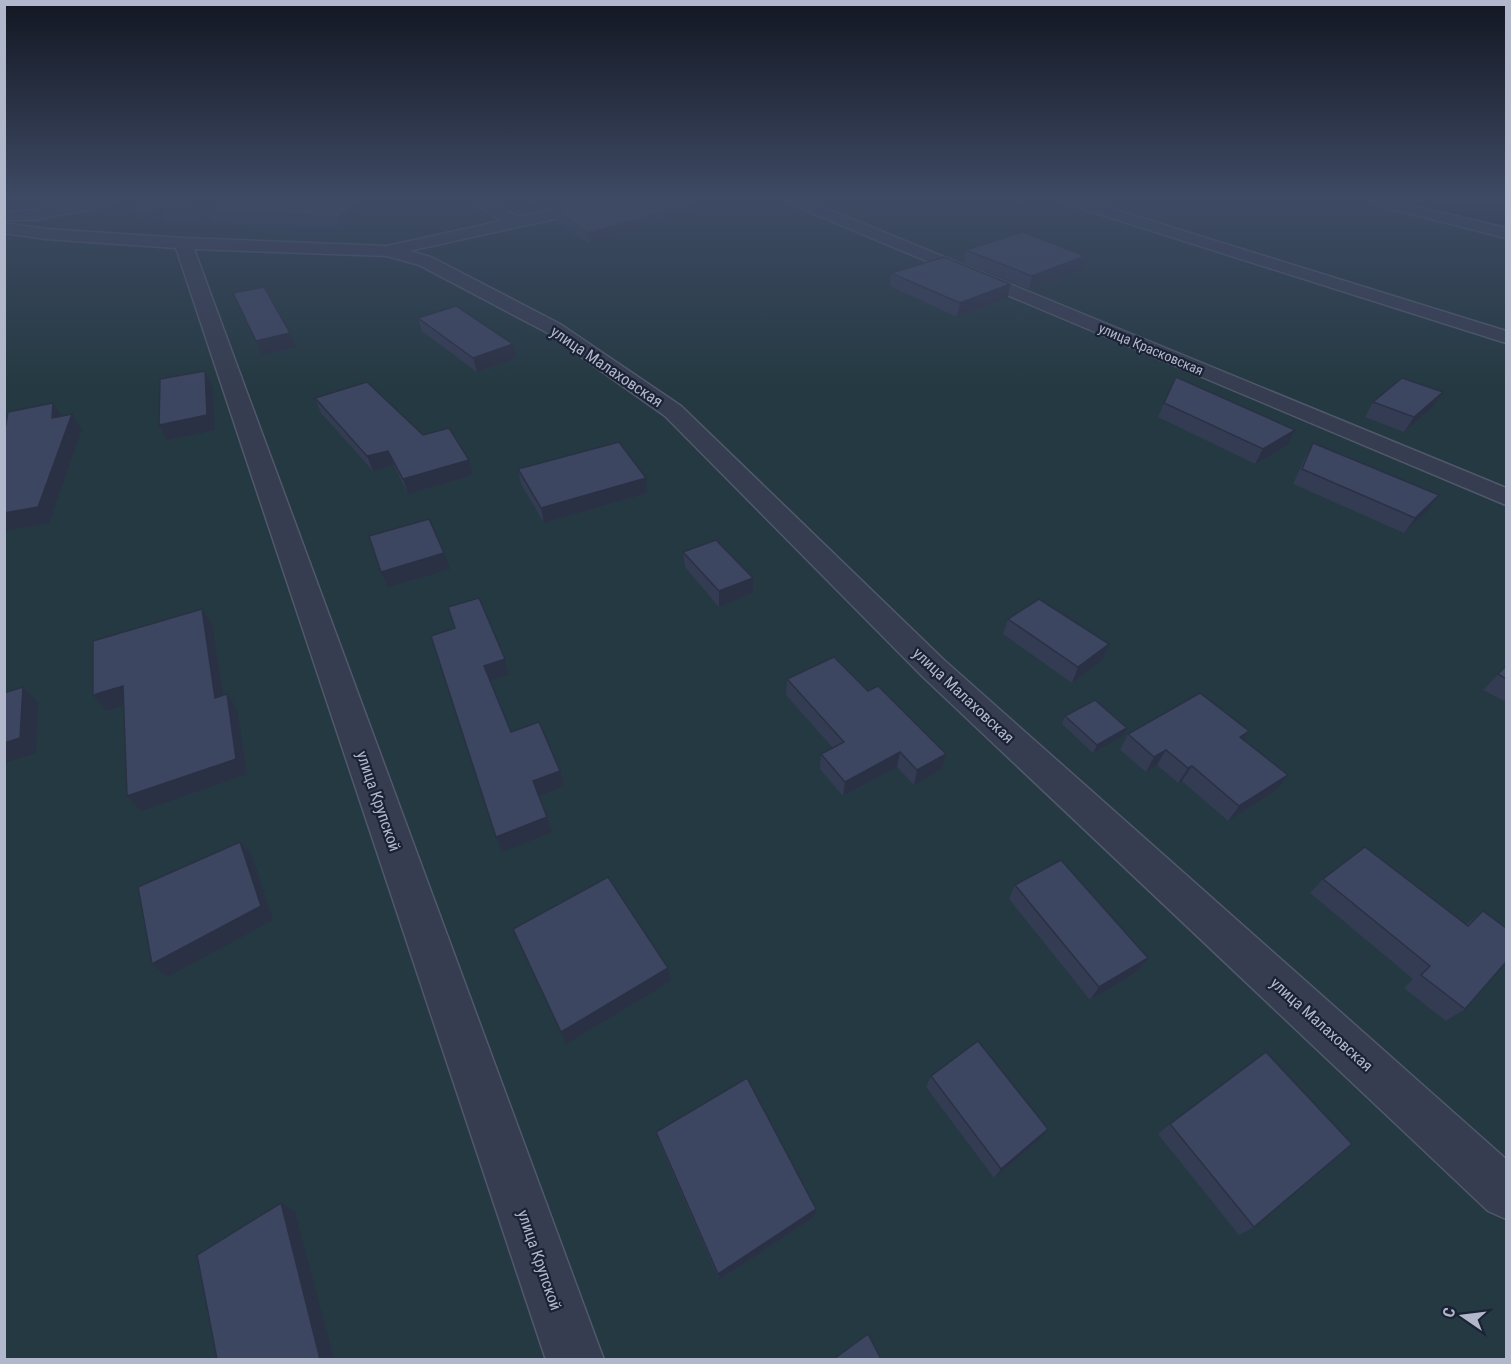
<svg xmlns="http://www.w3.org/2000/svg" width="1511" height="1364" font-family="'Roboto Condensed',sans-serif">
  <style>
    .green { fill: #243941 }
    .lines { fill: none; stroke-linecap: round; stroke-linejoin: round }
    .minor-casing { stroke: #51586b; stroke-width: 3 }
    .minor { fill: #363d50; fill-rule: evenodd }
    .wall { fill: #343c53 }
    .shaded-wall { fill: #2b3144 }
    .building { fill: #3d4661; stroke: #2b3144; stroke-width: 1.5 }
    .labels { text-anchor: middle; stroke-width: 4.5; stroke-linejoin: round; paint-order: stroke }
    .far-street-label { font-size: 14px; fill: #b2b8cb; stroke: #1b2235 }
    .street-label { font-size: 16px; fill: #b2b8cb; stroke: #1b2235 }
  </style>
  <rect width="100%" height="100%" fill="#222a40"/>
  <!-- green -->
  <path class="green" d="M5 201H1359L1506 238V1359L5 1360Z"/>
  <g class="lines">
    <!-- minor casing -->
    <g class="minor-casing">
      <g id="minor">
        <path d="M84 201H113L105 206 35 220H4V212L35 210Z"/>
        <path d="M473 201H490L518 217 595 201H621L619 204 614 206 409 251 431 257 560 324 681 406 944 660 1506 1159V1219L1488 1211 922 676 665 416 546 332 419 265 387 256 194 249 604 1360H546L176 248 46 239 4 233V223L46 229 183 238 387 246 501 221 475 204Z"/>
        <path d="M788 201H808L1506 488V505L791 204Z"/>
        <path d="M1064 201H1087L1506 331V343L1067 204Z"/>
        <path d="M1369 201H1394L1506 228V238L1372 204Z"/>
      </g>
    </g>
    <!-- minor -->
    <use href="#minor" class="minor"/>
  </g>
  <!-- wall -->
  <g class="wall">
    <path d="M124 201H199L200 222 168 221 148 225Z"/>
    <path d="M228 201H379L344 229 212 223 206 211Z"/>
    <path d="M525 201H586L540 210Z"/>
    <path d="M597 201 590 244 556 221 554 210Z"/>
    <path d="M966 250 1082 269 1029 289 964 263Z"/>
    <path d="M891 273 1008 298 957 317 890 286Z"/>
    <path d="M418 318 516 358 477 372 422 331Z"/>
    <path d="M315 398 423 435 473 475 408 494 394 465 373 471 321 413Z"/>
    <path d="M1373 402 1433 407 1404 432 1365 417Z"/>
    <path d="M1164 403 1295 430 1288 445 1255 464 1158 417Z"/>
    <path d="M1313 443 1439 495 1429 510 1404 533 1293 484 1305 458Z"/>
    <path d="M518 469 647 493 544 523 521 484Z"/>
    <path d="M683 552 753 593 719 607 685 567Z"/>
    <path d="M1008 619 1109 644 1103 660 1072 683 1003 634Z"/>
    <path d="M1506 666V702L1483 690Z"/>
    <path d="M787 679 942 769 914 785 897 767 843 796 820 769 821 754 833 748 786 695Z"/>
    <path d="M1065 716 1127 728 1123 736 1093 753 1062 724Z"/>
    <path d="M1249 731 1243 739 1276 790 1228 821 1182 781 1178 783 1157 765 1146 772 1120 750 1128 734Z"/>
    <path d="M1323 879 1466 924 1483 911 1465 1009 1446 1021 1404 988 1413 979 1310 893Z"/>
    <path d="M1015 885 1138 971 1090 1000 1009 899Z"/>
    <path d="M931 1076 1048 1129 1040 1139 994 1178 926 1087Z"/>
    <path d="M1170 1124 1254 1227 1239 1235 1158 1134Z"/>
    <path d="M656 1132 816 1209 814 1217 719 1280 659 1142Z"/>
  </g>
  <!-- shaded-wall -->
  <g class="shaded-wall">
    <path d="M194 201H199L200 222 195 210Z"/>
    <path d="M361 201H379L344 229 339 217Z"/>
    <path d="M538 201H586L540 210Z"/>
    <path d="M703 201H743L590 244 588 233Z"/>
    <path d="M162 209 168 221 148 225 142 213Z"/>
    <path d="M1085 256 1082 269 1029 289 1032 276Z"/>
    <path d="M1010 284 1008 298 957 317 960 303Z"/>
    <path d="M290 333 296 347 262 355 256 341Z"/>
    <path d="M513 344 516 358 477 372 473 358Z"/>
    <path d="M205 371 212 385 215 430 167 440 159 425Z"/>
    <path d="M1443 392 1433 407 1404 432 1414 417Z"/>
    <path d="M53 403 63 418H52Z"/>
    <path d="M72 414 82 429 49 523 4 531V513Z"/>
    <path d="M1295 430 1288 445 1255 464 1263 449Z"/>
    <path d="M388 451 394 465 373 471 367 456Z"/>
    <path d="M469 460 473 475 408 494 403 479Z"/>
    <path d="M646 478 647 493 544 523 541 508Z"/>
    <path d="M1439 495 1429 510 1404 533 1415 518Z"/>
    <path d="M444 553 450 569 388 587 381 572Z"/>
    <path d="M753 578V593L719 607V591Z"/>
    <path d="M202 609 212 624 226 713 215 698Z"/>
    <path d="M1109 644 1103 660 1072 683 1078 667Z"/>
    <path d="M505 659 509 675 489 681 484 666Z"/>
    <path d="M123 686 136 701 106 711 93 695Z"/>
    <path d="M23 687 38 703 36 753 4 763V743Z"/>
    <path d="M227 694 237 709 247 774 141 811 127 796Z"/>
    <path d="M1127 728 1123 736 1093 753 1097 745Z"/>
    <path d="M1249 731 1239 746 1240 737Z"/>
    <path d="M1166 750 1157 765 1146 772 1154 757Z"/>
    <path d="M900 752 897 767 843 796 845 782Z"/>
    <path d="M946 754 942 769 914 785 917 770Z"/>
    <path d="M1192 766 1182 781 1178 783 1188 768Z"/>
    <path d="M560 771 564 786 538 796 533 781Z"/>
    <path d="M1288 775 1276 790 1228 821 1239 806Z"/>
    <path d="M547 817 552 832 502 852 496 837Z"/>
    <path d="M240 842 252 856 273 920 167 977 152 964Z"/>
    <path d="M1148 958 1138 971 1090 1000 1099 987Z"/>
    <path d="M668 968 671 981 566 1044 561 1032Z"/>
    <path d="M1048 1129 1040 1139 994 1178 1001 1169Z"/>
    <path d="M281 1203 295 1212 334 1359H320Z"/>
    <path d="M816 1209 814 1217 719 1280 718 1274Z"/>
  </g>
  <!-- building -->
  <g class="building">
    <path d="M130 201H194L195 210 162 209 142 213Z"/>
    <path d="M228 201H361L339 217 206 211Z"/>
    <path d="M597 201H703L588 233 554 210Z"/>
    <path d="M1023 232 1085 256 1032 276 966 250Z"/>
    <path d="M944 257 1010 284 960 303 891 273Z"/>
    <path d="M264 287 290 333 256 341 233 293Z"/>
    <path d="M456 306 513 344 473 358 418 318Z"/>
    <path d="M205 371 207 415 159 425 160 379Z"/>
    <path d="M1176 377 1295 430 1263 449 1164 403Z"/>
    <path d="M1402 378 1443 392 1414 417 1373 402Z"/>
    <path d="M367 382 423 435 449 428 469 460 403 479 388 451 367 456 315 398Z"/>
    <path d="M53 403 52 418 72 414 38 507 4 513V435L8 412Z"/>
    <path d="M619 442 646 478 541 508 518 469Z"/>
    <path d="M1313 443 1439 495 1415 518 1302 469Z"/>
    <path d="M429 519 444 553 381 572 369 536Z"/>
    <path d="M716 540 753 578 719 591 683 552Z"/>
    <path d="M479 598 505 659 484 666 511 732 539 722 560 771 533 781 547 817 496 837 431 636 455 628 448 607Z"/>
    <path d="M1039 599 1109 644 1078 667 1008 619Z"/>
    <path d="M202 609 215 698 227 694 236 759 127 796 123 686 93 695V641Z"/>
    <path d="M834 657 868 691 878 686 946 754 917 770 900 752 845 782 821 754 844 742 787 679Z"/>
    <path d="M1506 666V679L1498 674Z"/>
    <path d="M23 687 20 738 4 743V693Z"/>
    <path d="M1200 693 1249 731 1240 737 1288 775 1239 806 1192 766 1188 768 1166 750 1154 757 1128 734Z"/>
    <path d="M1095 700 1127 728 1097 745 1065 716Z"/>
    <path d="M240 842 261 906 152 964 138 887Z"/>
    <path d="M1365 847 1468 926 1483 911 1506 928V962L1465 1009 1421 975 1430 966 1323 879Z"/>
    <path d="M1061 860 1148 958 1099 987 1015 885Z"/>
    <path d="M608 877 668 968 561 1032 513 929Z"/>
    <path d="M978 1041 1048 1129 1001 1169 931 1076Z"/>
    <path d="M1266 1052 1352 1144 1254 1227 1170 1124Z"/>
    <path d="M747 1078 816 1209 718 1274 656 1132Z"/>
    <path d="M281 1203 320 1359H217L197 1255Z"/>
    <path d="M868 1334 881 1359H834Z"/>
  </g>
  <!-- sky -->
  <linearGradient id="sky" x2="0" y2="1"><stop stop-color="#131723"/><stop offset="0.51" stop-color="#3e4a64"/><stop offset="1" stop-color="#3e4a64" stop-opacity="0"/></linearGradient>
  <rect width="1511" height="391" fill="url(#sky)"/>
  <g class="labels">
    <!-- far-street labels -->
    <g class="far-street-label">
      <text transform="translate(1151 349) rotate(23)" y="5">улица Красковская</text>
    </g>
    <!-- street labels -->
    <g class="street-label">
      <text transform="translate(607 366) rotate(34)" y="6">улица Малаховская</text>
      <text transform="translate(964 695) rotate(43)" y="6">улица Малаховская</text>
      <text transform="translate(379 801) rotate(71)" y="6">улица Крупской</text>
      <text transform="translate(1322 1024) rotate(42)" y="6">улица Малаховская</text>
      <text transform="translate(540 1260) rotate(71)" y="6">улица Крупской</text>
    </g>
  </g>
  <!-- border -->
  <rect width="1511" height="1364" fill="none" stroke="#b2b8cb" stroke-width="12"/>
  <!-- north arrow -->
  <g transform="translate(1463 1316) rotate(284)" stroke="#1b2235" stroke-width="4.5" paint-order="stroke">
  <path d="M0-4.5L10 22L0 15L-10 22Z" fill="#b2b8cb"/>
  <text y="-9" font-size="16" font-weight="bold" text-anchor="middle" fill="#b2b8cb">С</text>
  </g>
</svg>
